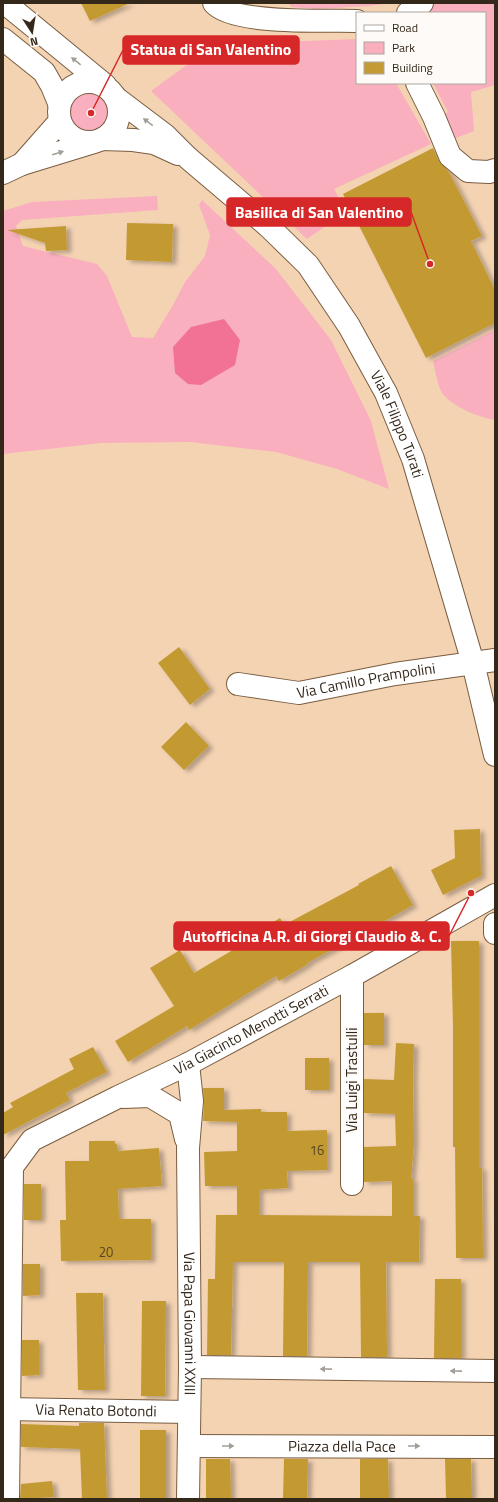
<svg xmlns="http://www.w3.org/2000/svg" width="498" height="1502" font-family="'Titillium Web',sans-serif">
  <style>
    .green { fill: #f9afbe }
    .forest { fill: #f17293 }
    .building { fill: #c39a33; filter: url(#shadow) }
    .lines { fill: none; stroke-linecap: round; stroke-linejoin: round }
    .minor-casing { stroke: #795d40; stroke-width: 24 }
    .minor { stroke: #fff; stroke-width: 22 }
    .oneway { fill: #a49e98 }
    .labels { text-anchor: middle; stroke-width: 3.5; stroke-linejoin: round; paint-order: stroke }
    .number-label { font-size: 13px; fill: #584421 }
    .street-label { font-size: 15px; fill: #34281b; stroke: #fdfaf7 }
    .leader { fill: none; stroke: #d62828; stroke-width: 1.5 }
    .callout-dot { fill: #d62828; stroke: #fdfaf7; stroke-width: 1.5 }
    .callout { fill: #d62828; stroke: #d62828; stroke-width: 1.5 }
    .callout-label { font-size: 16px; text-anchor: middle; font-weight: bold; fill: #fff }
  </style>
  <defs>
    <filter id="shadow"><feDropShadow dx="4.5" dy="2.5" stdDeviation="2" flood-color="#0004"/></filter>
  </defs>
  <rect width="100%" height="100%" fill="#f4d3b3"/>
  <!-- green -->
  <g class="green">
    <path d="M288 3H390L369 6 317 9 292 7Z"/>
    <path d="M434 3H495V85L471 92 474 131 451 140 442 116 448 112 433 83H485V13H424Z"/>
    <path d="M357 39V83H396L431 144 334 189 346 212 307 239 151 91 199 56 279 42Z"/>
    <circle cx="90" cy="112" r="23"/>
    <path d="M157 196 158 210 22 220 16 226 23 246 97 264 107 276 132 337 153 338 173 305 185 282 205 256 210 235 199 205 202 200 276 269 331 340 371 421 389 489 337 469 276 452 190 442 101 443 3 454V211L32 202Z"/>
    <path d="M495 330V420C480 418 448 405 441 391 437 382 435 370 433 361Z"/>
  </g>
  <!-- forest -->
  <path class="forest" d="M224 319 240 340 235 365 201 385 188 384 175 373 173 347 191 327Z"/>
  <!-- building -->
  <g class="building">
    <path d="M81 3H130L90 21Z"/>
    <path d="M433 148 439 161 449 172 482 236 471 241 495 290V323L426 358 343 194Z"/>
    <path d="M127 223 173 224 172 262 126 260Z"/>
    <path d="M66 226 67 250 46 251 45 243 7 230Z"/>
    <path d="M179 647 210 689 190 705 158 663Z"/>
    <path d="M186 722 209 746 184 770 161 747Z"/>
    <path d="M480 829 481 876 443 895 431 870 455 858 454 830Z"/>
    <path d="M391 866 413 905 369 930 307 963 308 964 279 981 276 976 189 1030 187 1026 128 1062 115 1041 174 1006 150 968 180 950 194 973 253 938 251 935 280 918 284 925 359 885 358 884Z"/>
    <path d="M451 941H479V1168H482L483 1258H456L455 1147H453V1027Z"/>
    <rect x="364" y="1013" width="20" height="32"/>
    <path d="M396 1043 414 1044 413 1078 414 1143 411 1179H413V1216H420L419 1262H386L387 1357H361L360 1262H308L307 1356H283L284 1262H233L231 1355H207L208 1279H215L216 1215H237V1186H205L204 1152 237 1151V1122L203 1121 204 1102 203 1088H224V1110L261 1109V1112H287V1131L327 1130V1170L287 1171 288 1188 259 1190V1215L392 1216V1181L364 1182V1147L396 1146 395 1114 364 1113V1079L394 1080Z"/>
    <path d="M93 1047 107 1072 66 1093 70 1100 3 1135V1113L13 1107 10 1103 74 1069 69 1059Z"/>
    <rect x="305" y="1058" width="24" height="32"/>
    <path d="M89 1141H115V1144H117L118 1151 159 1148 162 1186 118 1189 119 1219H151V1260L61 1261 60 1220H66L65 1161H89Z"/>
    <rect x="24" y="1184" width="17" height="36"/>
    <path d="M23 1264H40V1295L23 1296Z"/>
    <path d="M435 1279H461V1358H434Z"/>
    <path d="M76 1293H103L105 1390H78Z"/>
    <path d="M142 1301H166L165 1396H141Z"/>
    <path d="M22 1340H39V1375L22 1376Z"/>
    <path d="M79 1423H104L107 1499H82L80 1449 21 1447V1424L79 1426Z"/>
    <rect x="140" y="1430" width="26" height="69"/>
    <path d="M206 1459H230L231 1499H206Z"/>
    <path d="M284 1459H308L307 1499H283Z"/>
    <path d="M360 1459H388L389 1499H360Z"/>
    <path d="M445 1459H471L472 1499H446Z"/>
    <path d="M52 1481 54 1497 20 1499 21 1484Z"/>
  </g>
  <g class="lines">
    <!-- minor casing -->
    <g class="minor-casing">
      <g id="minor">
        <path d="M5 3 105 85"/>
        <path d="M214 3C232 25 328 20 357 21"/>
        <path d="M408 13 422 3"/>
        <path d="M3 39 44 72 52 86 59 103"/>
        <circle cx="89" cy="112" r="30"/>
        <path d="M417 83 434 117 450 156 468 171 489 172 495 170"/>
        <path id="s1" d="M116 98 165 135 188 158 268 226 308 265 349 326 386 393 413 459 473 663 495 755"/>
        <path d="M102 139 133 140 154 143 178 154"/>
        <path d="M22 164 60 121"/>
        <path d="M3 173 22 164 94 142"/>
        <path id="s2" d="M238 684 299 693 395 674 495 660"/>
        <path d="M495 924V933"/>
        <path d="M352 976V1184"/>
        <path id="s3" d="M188 1064 192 1101 188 1148 190 1367 188 1499"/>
        <path d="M123 1097 150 1096 180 1114 186 1139"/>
        <path d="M190 1367 495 1371"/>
        <path id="s4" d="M3 1409 189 1412"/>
        <path id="s5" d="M189 1446 495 1447"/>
        <path id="s6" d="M8 1499 12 1167 32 1140 118 1097 188 1064 352 976 495 895"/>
      </g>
    </g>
    <!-- minor -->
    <use href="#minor" class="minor"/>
  </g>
  <!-- one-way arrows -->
  <defs><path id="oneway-solid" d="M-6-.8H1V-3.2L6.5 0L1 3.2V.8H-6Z"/></defs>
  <g class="oneway">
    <use href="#oneway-solid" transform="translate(76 61) rotate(-141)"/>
    <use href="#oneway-solid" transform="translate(148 122) rotate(-143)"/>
    <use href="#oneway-solid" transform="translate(58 153) rotate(-17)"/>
    <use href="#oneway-solid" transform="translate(326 1369) rotate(-179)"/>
    <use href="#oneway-solid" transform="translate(456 1371) rotate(-179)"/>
    <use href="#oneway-solid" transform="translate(228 1446)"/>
    <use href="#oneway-solid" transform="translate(414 1446)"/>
  </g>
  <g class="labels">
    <!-- number labels -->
    <g class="number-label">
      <text x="317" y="1155">16</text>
      <text x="106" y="1257">20</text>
    </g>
    <!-- street labels -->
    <g class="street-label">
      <text dy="5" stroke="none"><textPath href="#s1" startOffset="438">Viale Filippo Turati</textPath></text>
      <text dy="5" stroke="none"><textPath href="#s2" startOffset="130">Via Camillo Prampolini</textPath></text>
      <text dy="5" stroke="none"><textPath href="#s6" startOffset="611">Via Giacinto Menotti Serrati</textPath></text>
      <text transform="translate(352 1080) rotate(-90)" y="5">Via Luigi Trastulli</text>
      <text dy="5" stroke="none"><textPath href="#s3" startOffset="260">Via Papa Giovanni XXIII</textPath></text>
      <text dy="5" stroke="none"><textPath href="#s4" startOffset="93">Via Renato Botondi</textPath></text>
      <text dy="5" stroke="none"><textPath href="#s5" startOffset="153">Piazza della Pace</textPath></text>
    </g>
  </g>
  <!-- callouts -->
  <path class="leader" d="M91 113L123 50M430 264L411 212M471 893L449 936"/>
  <g class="callout-dot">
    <circle cx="91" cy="113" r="4"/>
    <circle cx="430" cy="264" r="4"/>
    <circle cx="471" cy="893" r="4"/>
  </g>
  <g class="callout">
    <rect x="123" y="36" width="176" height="28" rx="4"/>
    <rect x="227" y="198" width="184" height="28" rx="4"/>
    <rect x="174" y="922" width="275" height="28" rx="4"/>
  </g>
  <g class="callout-label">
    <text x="211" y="55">Statua di San Valentino</text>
    <text x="319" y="218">Basilica di San Valentino</text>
    <text x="312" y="942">Autofficina A.R. di Giorgi Claudio &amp;. C.</text>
  </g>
  <!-- border -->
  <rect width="498" height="1502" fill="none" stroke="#34281b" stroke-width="8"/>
  <!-- legend -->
  <rect x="356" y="12" width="130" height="72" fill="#fdfaf7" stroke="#ada69f"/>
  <rect x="364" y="25" width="20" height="6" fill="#ffffff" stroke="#ada69f"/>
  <text x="392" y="32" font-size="12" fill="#34281b">Road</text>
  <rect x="364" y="42" width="20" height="12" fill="#f9afbe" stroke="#ada69f"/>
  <text x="392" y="52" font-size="12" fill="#34281b">Park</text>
  <rect x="364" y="62" width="20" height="12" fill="#c39a33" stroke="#ada69f"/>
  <text x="392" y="72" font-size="12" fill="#34281b">Building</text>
  <!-- north arrow -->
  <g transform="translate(32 32) rotate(168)" stroke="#fdfaf7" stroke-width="3" paint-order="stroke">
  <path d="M0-3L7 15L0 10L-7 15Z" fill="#34281b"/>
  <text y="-6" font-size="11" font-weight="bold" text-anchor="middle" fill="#34281b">N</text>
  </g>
</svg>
